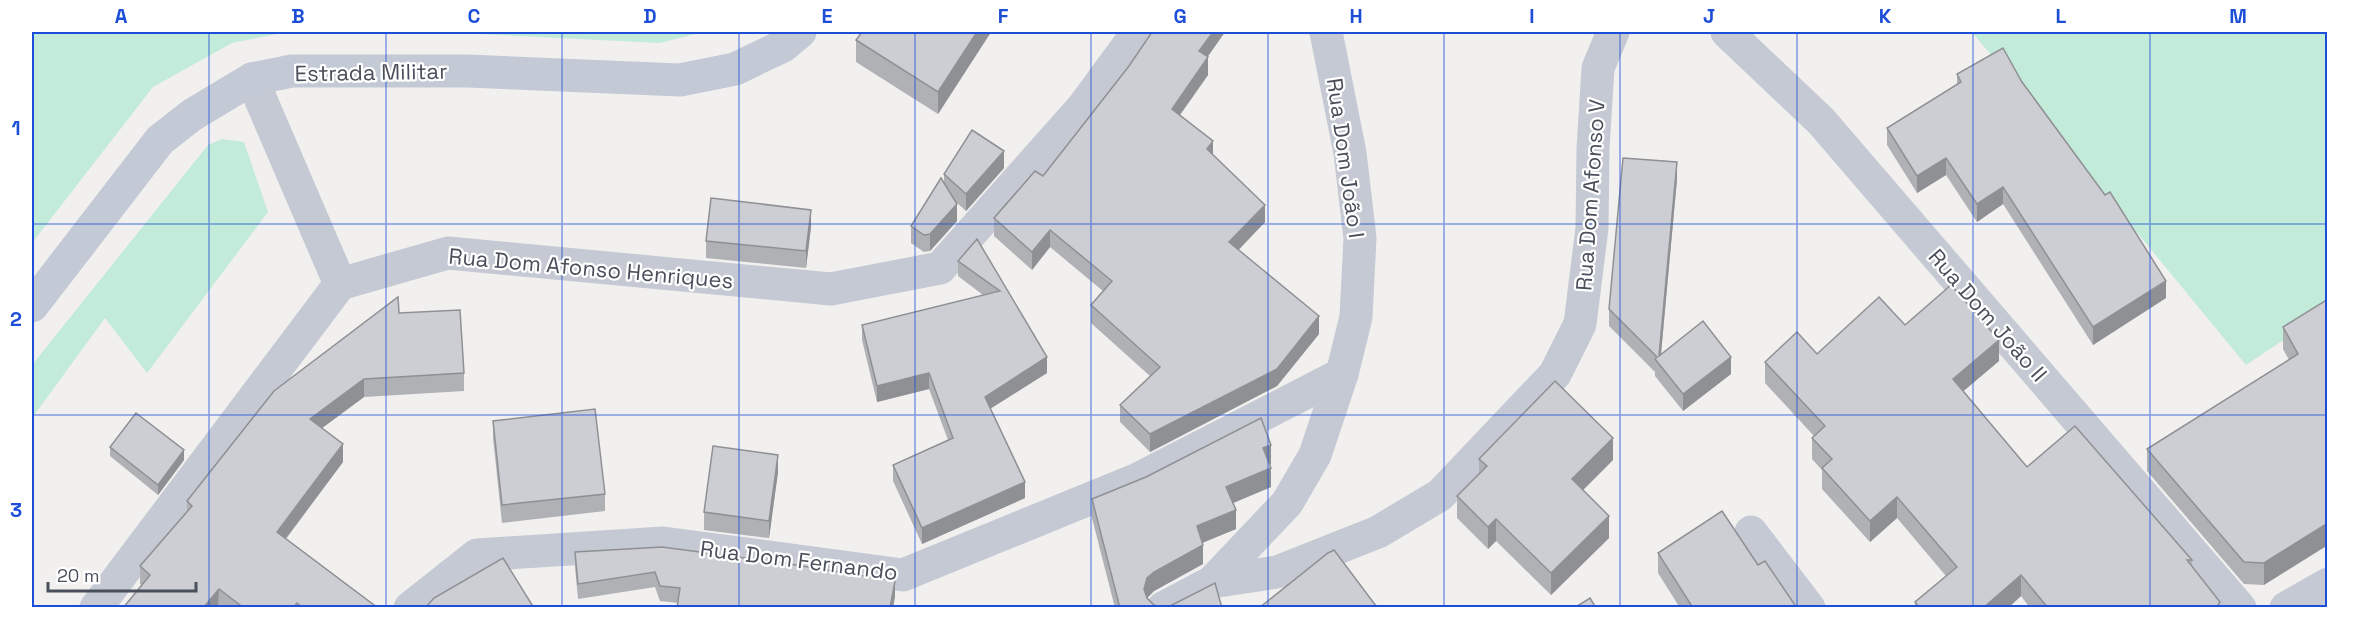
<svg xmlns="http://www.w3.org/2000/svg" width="2359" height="639" font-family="'Space Grotesk',sans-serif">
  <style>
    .green { fill: #c2ebd9 }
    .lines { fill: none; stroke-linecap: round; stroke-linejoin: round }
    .street { stroke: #c4c9d3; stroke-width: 33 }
    .secondary { stroke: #c4c9d6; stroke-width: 33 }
    .wall { fill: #afb1b5 }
    .shaded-wall { fill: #8f9094 }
    .building { fill: #ccced3; stroke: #8f9094; stroke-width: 1.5 }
    .grid { fill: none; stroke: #1d4ed8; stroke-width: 1.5; stroke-opacity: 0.55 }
    .labels { text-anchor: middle; stroke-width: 4.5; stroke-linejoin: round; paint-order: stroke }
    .street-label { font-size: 22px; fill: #494f5b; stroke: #fff }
    .neatline { fill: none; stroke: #1d4ed8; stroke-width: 2 }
    .grid-label { font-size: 20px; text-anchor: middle; font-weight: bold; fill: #1d4ed8 }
  </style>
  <rect width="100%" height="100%" fill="#f1f0ef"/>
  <!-- green -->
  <g class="green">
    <path d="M32 32H287L232 43 153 87 32 243Z"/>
    <path d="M439 32H703L660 43Z"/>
    <path d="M1972 32H2327V311L2246 365Z"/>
    <path d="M222 139 244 142 268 212 147 373 105 318 32 418V365L208 145Z"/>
  </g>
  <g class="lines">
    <!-- street -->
    <g class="street">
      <path d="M1727 32 1821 121 2240 608"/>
      <path d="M252 79 340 284"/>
      <path d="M1751 532 1809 608"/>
      <path d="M1212 582 1277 572 1378 532 1440 495 1555 374 1580 324 1592 228 1593 148 1598 68 1613 32"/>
      <path d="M96 608 340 284 448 253 831 289 940 268 1083 107 1138 32"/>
      <path d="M410 608 477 555 663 543 903 575 1138 479 1342 374"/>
      <path d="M1163 608 1212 582 1287 503 1315 455 1342 374 1356 317 1360 238 1350 153 1326 32"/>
      <path d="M2286 608 2328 584"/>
    </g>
    <!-- secondary -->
    <path class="secondary" d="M32 306 160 140 192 115 252 79 292 71H467L680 80 735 69 783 46 800 32"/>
  </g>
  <!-- wall -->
  <g class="wall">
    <path d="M991 32 938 114 856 62V40Z"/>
    <path d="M1225 32 1207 57 1208 75 1180 115 1213 154 1265 222 1238 250 1319 334 1277 386 1150 452 1120 422V405L1150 376 1091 323V305L1103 291 1050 247 1032 270 994 236V218L1043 176Z"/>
    <path d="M1957 74 2022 82 2166 298 2093 345 2003 204 1977 222 1946 175 1917 193 1887 145V128L1957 85Z"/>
    <path d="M1004 168 966 211 955 201 957 221 930 251 924 252 911 243V226L944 182V174Z"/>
    <path d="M1677 179 1661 354 1731 374 1683 411 1655 376V372L1609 326V309Z"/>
    <path d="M811 227 806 268 706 258V241Z"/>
    <path d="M977 239 1047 373 990 409 1025 498 922 544 893 481V465L948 440 929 389 877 402 862 340V325L983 295 958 276V261Z"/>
    <path d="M2328 299 2264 585 2244 584 2147 471V449L2289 360 2283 349V327Z"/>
    <path d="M399 313 464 373V391L364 397 322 428 343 462 286 539 378 608H123L142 585 140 584V566L187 512V501Z"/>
    <path d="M1905 325 1999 361 1963 391 2027 467 2192 560V566L2220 608H2030L2021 596 2008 608H1915V602L1946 576 1897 518 1870 542 1822 489V470L1812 459V438L1814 436 1765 383V362L1817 354Z"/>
    <path d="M493 421 605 494V511L502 523 493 438Z"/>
    <path d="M110 447 184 460 158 495 110 456Z"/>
    <path d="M1479 459 1613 460 1583 490 1609 538 1551 595 1496 541 1488 549 1457 518V496L1479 474Z"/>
    <path d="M1271 464 1270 465 1271 487 1233 503 1236 529 1202 543 1203 564 1154 591 1147 598V599L1154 605 1163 608H1115L1092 518V499Z"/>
    <path d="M778 472 769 538 704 530V512Z"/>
    <path d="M575 552 895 597 678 603 660 601 655 587 578 599 575 567Z"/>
    <path d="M1658 553 1758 565 1797 608H1680L1658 573Z"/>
  </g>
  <!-- shaded-wall -->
  <g class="shaded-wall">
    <path d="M977 32H991L938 114V92Z"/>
    <path d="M1213 32H1225L1199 69V51Z"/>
    <path d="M1208 57V75L1172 126V109Z"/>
    <path d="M1213 141V159L1207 149Z"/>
    <path d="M1004 151V168L966 211V194Z"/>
    <path d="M1946 158V175L1917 193V176Z"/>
    <path d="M1677 162V179L1660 364 1659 356Z"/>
    <path d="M2003 187V204L1977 222V204Z"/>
    <path d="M957 204V221L930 251V234Z"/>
    <path d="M1265 205V222L1229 260V242Z"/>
    <path d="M811 210V227L806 268V251Z"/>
    <path d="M1050 230V247L1032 270V252Z"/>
    <path d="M2166 281V298L2093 345V327Z"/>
    <path d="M1319 316V334L1277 386 1150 452V434Z"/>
    <path d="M1999 340V361L1953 400V379Z"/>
    <path d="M1047 357V373L985 412V397Z"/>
    <path d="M1731 357V374L1683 411V394Z"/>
    <path d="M929 373V389L877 402V386Z"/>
    <path d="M364 379V397L310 437V419Z"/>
    <path d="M1613 438V460L1572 501V479Z"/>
    <path d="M343 444V462L277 550V532Z"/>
    <path d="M1271 445V464L1263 468V448Z"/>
    <path d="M184 450V460L158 495V485Z"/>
    <path d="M778 455V472L769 538V521Z"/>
    <path d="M1271 468V487L1226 506V487Z"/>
    <path d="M1025 482V498L922 544V528Z"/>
    <path d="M1897 497V518L1870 542V521Z"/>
    <path d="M1236 510V529L1197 545V526Z"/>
    <path d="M1609 516V538L1551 595V573Z"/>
    <path d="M1496 519V541L1488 549V527Z"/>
    <path d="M2328 523V545L2264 585V563Z"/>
    <path d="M1203 545V564L1154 591 1147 598 1144 608V589L1147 578 1154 572Z"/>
    <path d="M2021 575V596L2008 608H1983Z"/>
    <path d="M895 581V597L893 608H890Z"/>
    <path d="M219 589 218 608H203Z"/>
  </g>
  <!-- building -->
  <g class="building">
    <path d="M862 32H977L938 92 856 40Z"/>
    <path d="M1152 32H1213L1199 51 1208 57 1172 109 1213 141 1207 149 1265 205 1229 242 1319 316 1277 369 1150 434 1120 405 1160 367 1091 305 1112 281 1050 230 1032 252 994 218 1035 171 1043 176 1129 66Z"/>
    <path d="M2003 48 2022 82 2105 195 2110 192 2166 281 2093 327 2003 187 1977 204 1946 158 1917 176 1887 128 1961 82 1957 74Z"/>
    <path d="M972 130 1004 151 966 194 944 174Z"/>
    <path d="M1623 158 1677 162 1659 356 1703 321 1731 357 1683 394 1655 359 1657 357 1609 309Z"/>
    <path d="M941 178 957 204 930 234 924 235 911 226Z"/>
    <path d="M711 198 811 210 806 251 706 241Z"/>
    <path d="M977 239 1047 357 985 397 1025 482 922 528 893 465 953 438 929 373 877 386 862 325 1000 291 958 261Z"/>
    <path d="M1951 285 1999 340 1953 379 2027 467 2075 426 2192 560H2187L2220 602 2216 608H2048L2021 575 1983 608H1919L1915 602 1957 567 1897 497 1870 521 1822 468 1832 459 1812 438 1825 426 1765 362 1797 332 1817 354 1879 297 1905 325Z"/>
    <path d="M398 297 399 313 460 310 464 373 364 379 310 419 343 444 277 532 378 608H303L297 603 293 608H244L219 589 203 608H123L150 575 140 566 192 506 187 501 274 391Z"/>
    <path d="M2328 299V523L2264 563 2244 562 2147 449 2298 354 2283 327Z"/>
    <path d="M1555 381 1613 438 1572 479 1609 516 1551 573 1496 519 1488 527 1457 496 1487 466 1479 459Z"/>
    <path d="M595 409 605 494 502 505 493 421Z"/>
    <path d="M136 413 184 450 158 485 110 447Z"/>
    <path d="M1261 418 1271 445 1263 448 1271 468 1226 487 1236 510 1197 526 1203 545 1154 572 1147 578 1144 589 1147 598 1154 605 1163 608H1120L1092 499 1146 477Z"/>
    <path d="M713 446 778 455 769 521 704 512Z"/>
    <path d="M1722 511 1758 565 1765 561 1797 608H1693L1658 553Z"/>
    <path d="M662 547 783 563 895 581 890 608H677L680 588 660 586 655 572 578 584 575 552Z"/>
    <path d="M1334 550 1376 606 1374 608H1259L1328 553Z"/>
    <path d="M503 558 534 608H425L434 598Z"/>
    <path d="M1215 583 1222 608H1163L1172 605Z"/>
    <path d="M1590 598 1596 608H1574Z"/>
  </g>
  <!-- grid -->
  <path class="grid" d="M209 32V608M386 32V608M562 32V608M739 32V608M915 32V608M1091 32V608M1268 32V608M1444 32V608M1620 32V608M1797 32V608M1973 32V608M2150 32V608M32 224H2328M32 415H2328"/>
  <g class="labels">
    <!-- street labels -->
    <g class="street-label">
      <text transform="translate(371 72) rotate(-1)" y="8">Estrada Militar</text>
      <text transform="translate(1346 158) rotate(82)" y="8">Rua Dom João I</text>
      <text transform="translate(1590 195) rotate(-86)" y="8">Rua Dom Afonso V</text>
      <text transform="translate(591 268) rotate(5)" y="8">Rua Dom Afonso Henriques</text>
      <text transform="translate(1988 315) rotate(49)" y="8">Rua Dom João II</text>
      <text transform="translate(799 560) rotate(7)" y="8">Rua Dom Fernando</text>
    </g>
  </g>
  <!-- border -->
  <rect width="2359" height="639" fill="none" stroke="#ffffff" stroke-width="66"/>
  <!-- scale -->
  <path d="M48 582v9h148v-9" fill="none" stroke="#494f5b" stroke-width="3"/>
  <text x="57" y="582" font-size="18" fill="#494f5b" stroke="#ffffff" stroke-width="4.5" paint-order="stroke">20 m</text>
  <rect x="33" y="33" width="2293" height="573" class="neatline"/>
  <g class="grid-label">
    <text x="121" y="23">A</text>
    <text x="298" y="23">B</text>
    <text x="474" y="23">C</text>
    <text x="650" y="23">D</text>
    <text x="827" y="23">E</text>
    <text x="1003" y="23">F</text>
    <text x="1180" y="23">G</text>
    <text x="1356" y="23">H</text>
    <text x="1532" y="23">I</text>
    <text x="1709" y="23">J</text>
    <text x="1885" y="23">K</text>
    <text x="2061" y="23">L</text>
    <text x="2238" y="23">M</text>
    <text x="16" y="135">1</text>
    <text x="16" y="326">2</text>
    <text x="16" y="517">3</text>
  </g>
</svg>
